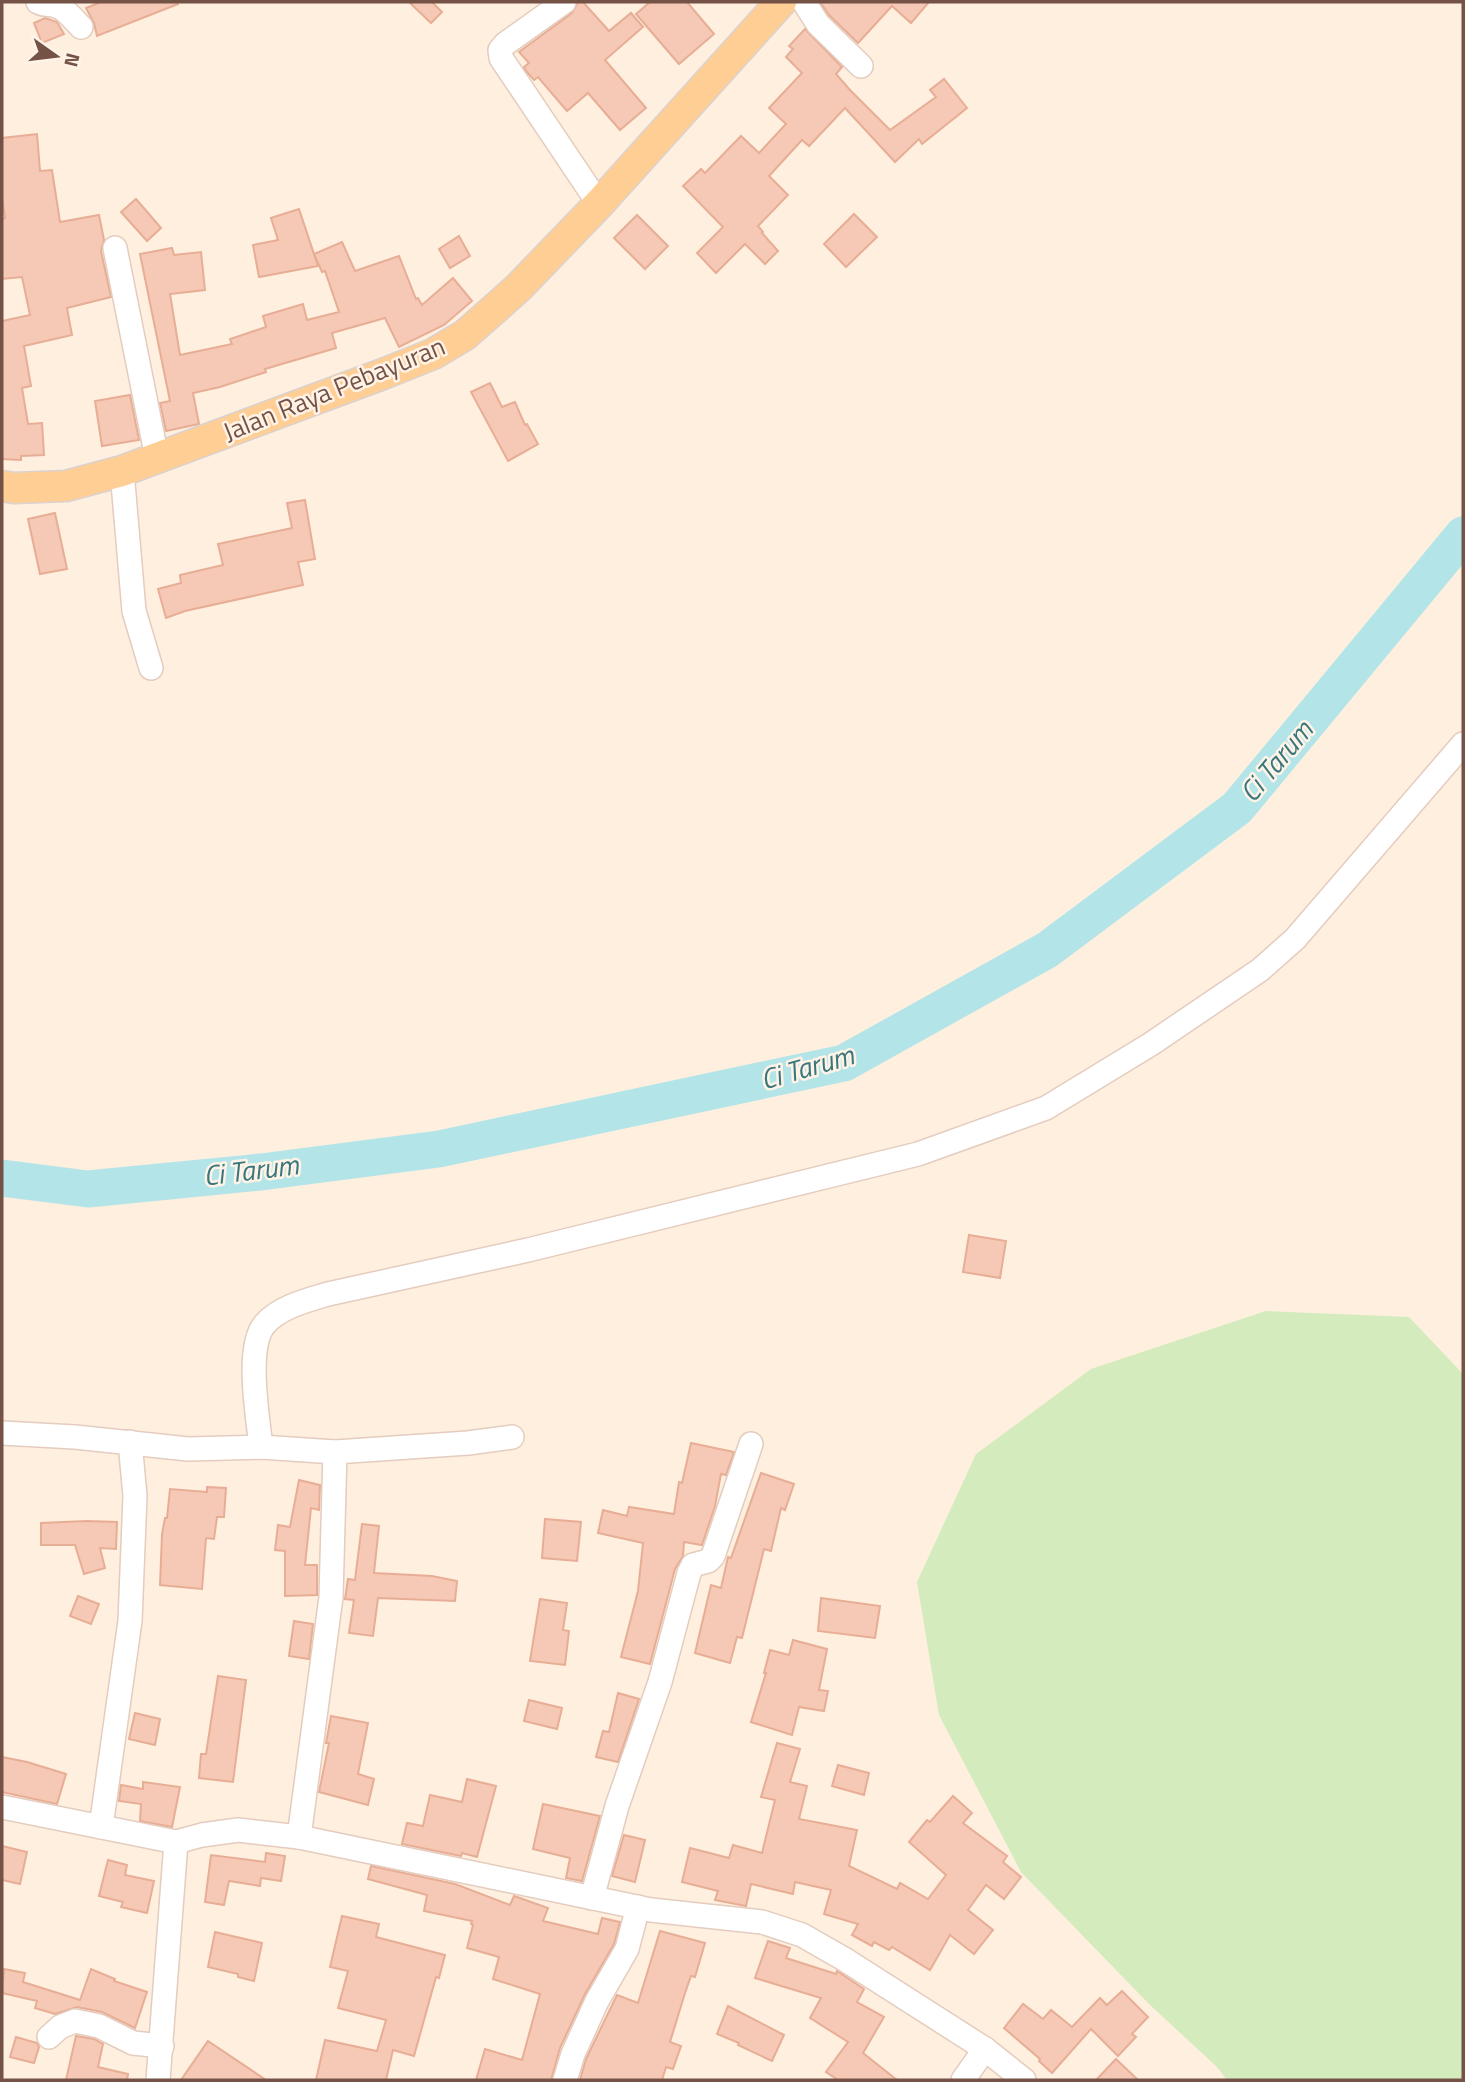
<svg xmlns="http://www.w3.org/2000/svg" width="1465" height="2082" font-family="'Titillium Web',sans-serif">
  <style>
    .green { fill: #d4ebbd }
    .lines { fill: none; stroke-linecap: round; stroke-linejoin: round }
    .river { stroke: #b3e5e8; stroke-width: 37 }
    .building { fill: #f5c9b5; stroke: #e8ad95; stroke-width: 2 }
    .minor-casing { stroke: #e4ccbe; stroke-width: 26 }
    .major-casing { stroke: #dbd2cf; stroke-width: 33 }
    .minor { stroke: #fff; stroke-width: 23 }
    .major { stroke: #ffce95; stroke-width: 30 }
    .labels { text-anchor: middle; stroke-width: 5; stroke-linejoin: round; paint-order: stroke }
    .street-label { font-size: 26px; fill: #755246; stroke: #fff3e7 }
    .water-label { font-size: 28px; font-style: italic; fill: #39777c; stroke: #fff3e7 }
  </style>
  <rect width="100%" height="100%" fill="#feefdf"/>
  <!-- green -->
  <path class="green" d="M1266 1311 1409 1317 1463 1374V2080H1227L1217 2067 1148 2003 1021 1872 939 1715 917 1582 976 1454 1091 1369Z"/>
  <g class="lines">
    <!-- river -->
    <path class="river" d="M2 1178 88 1189 261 1172 439 1149 844 1063 1047 950 1237 808 1463 535"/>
  </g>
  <!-- building -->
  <g class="building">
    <path d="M101 2H178V4L97 36 94 23 86 8Z"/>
    <path d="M409 2H432L442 12 431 23Z"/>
    <path d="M578 2H583L609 31 631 13 643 27 605 60 646 108 620 130 588 93 567 111 538 77 534 80 526 71 524 67 529 63 519 52 572 13Z"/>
    <path d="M650 2H687L714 34 679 64 636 14Z"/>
    <path d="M820 2H929L911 23 892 6 858 43 829 15Z"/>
    <path d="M45 18 57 22 64 34 42 43 34 23Z"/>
    <path d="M805 29 842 67 836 74 850 90 890 130 936 97 930 90 944 79 967 108 922 144 919 139 895 162 845 108 809 146 802 140 769 176 788 195 758 226 763 232 762 233 778 251 765 264 745 244 716 273 697 253 723 227 683 186 701 169 705 173 741 136 759 153 786 124 769 108 802 73 786 57 793 49 789 46Z"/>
    <path d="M37 134 40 171 52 170 60 222 99 215 104 240 101 251 111 297 67 308 72 335 24 346 31 386 22 388 28 424 42 423 44 455 21 456V460L2 459V321L30 315 22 277 2 279V219L5 218 2 199V138Z"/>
    <path d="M136 199 161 228 147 241 121 212Z"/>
    <path d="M299 209 318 266 259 277 253 245 278 240 271 218Z"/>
    <path d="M854 214 877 237 846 267 824 244Z"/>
    <path d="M637 215 668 246 645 269 614 238Z"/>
    <path d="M459 236 470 256 450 268 439 249Z"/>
    <path d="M342 242 355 271 399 256 416 299 418 298 422 305 453 278 472 301 444 325 399 347 385 318 332 333 336 348 265 369 266 372 220 387 193 393 199 424 166 431 160 403 170 401 140 254 172 248 174 255 201 252 205 290 170 294 180 355 232 344 230 339 266 327 263 316 303 304 307 320 339 312 325 271 322 272 314 254Z"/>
    <path d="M490 383 502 407 515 402 525 425 527 424 538 444 508 461 471 392Z"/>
    <path d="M130 395 139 440 102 446 95 401Z"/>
    <path d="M305 500 315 559 298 562 303 585 185 611 166 618 158 589 181 583 180 575 223 565 218 544 292 528 287 503Z"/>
    <path d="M55 513 67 569 40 574 28 519Z"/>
    <path d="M969 1235 1006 1241 1000 1278 963 1272Z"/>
    <path d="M691 1443 734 1452 726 1475 721 1474 715 1506 702 1545 684 1542 683 1556 675 1569 650 1664 621 1657 638 1591 643 1543 598 1533 603 1510 627 1516 629 1507 674 1514 679 1482 682 1483Z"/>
    <path d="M761 1473 794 1484 785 1510 781 1508 771 1551 764 1549 742 1638 737 1637 730 1663 695 1653 711 1585 721 1588 728 1557 731 1558Z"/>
    <path d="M299 1480 320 1485 319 1510 311 1508 305 1565H317V1595L285 1596V1551L275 1550 278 1525 290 1527Z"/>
    <path d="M207 1487 226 1488 224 1517H217L214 1539 206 1538 202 1589 160 1585 162 1534 165 1518H167L170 1489 207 1492Z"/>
    <path d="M545 1519 581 1522 577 1561 542 1558Z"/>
    <path d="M87 1521 117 1522 116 1549 100 1548 105 1568 84 1574 75 1545H41V1523Z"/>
    <path d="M362 1524 379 1526 374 1573 432 1576 457 1581 455 1601 378 1598 373 1636 349 1633 354 1600 345 1599 348 1579 355 1580Z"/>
    <path d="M78 1596 99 1604 91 1624 70 1616Z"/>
    <path d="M821 1598 880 1606 875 1638 818 1631Z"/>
    <path d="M540 1599 567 1603 563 1630 569 1631 565 1665 530 1661Z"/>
    <path d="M294 1621 313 1624 309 1659 289 1656Z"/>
    <path d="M793 1640 827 1649 819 1690 828 1691 824 1711 799 1707 792 1735 751 1722 766 1673H764L770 1650 789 1655Z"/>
    <path d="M218 1676 246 1680 233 1782 199 1778 201 1754H206Z"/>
    <path d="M618 1693 639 1699 618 1762 596 1757 603 1731 609 1732Z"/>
    <path d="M529 1700 562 1708 557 1729 524 1721Z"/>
    <path d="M135 1713 160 1719 155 1745 129 1739Z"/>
    <path d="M331 1716 368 1723 358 1774 374 1779 368 1805 319 1792 329 1743H326Z"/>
    <path d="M777 1743 800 1749 790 1782 807 1786 799 1819 857 1830 849 1866 897 1889 900 1883 928 1899 946 1875 909 1842 927 1820 930 1822 953 1796 972 1813 963 1823 1007 1856 1003 1862 1021 1877 1004 1899 986 1885 968 1910 993 1930 974 1954 950 1935 930 1970 892 1947 889 1950 874 1942 872 1946 852 1935 858 1924 824 1914 831 1890 795 1882 793 1894 751 1884 746 1906 715 1900 718 1891 682 1882 690 1848 729 1858 733 1845 762 1853 775 1800 761 1797Z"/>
    <path d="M2 1757 27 1762 66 1774 57 1804 2 1792Z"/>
    <path d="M838 1765 869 1773 864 1795 832 1786Z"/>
    <path d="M467 1779 496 1786 477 1857 462 1853 461 1856 402 1844 407 1823 423 1826 430 1795 462 1802Z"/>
    <path d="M143 1782 180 1787 172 1827 140 1821 141 1804 119 1801 121 1785 143 1789Z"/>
    <path d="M543 1804 600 1816 582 1881 566 1878 570 1858 533 1849Z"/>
    <path d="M624 1835 645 1840 635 1882 612 1876Z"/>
    <path d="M2 1846 27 1852 20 1884 2 1880Z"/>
    <path d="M266 1853 285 1856 281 1881 261 1878 260 1886 229 1881 224 1905 205 1902 211 1855 265 1862Z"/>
    <path d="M108 1860 127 1865 125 1875 154 1881 147 1913 121 1907 123 1902 99 1896Z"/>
    <path d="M371 1866 455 1884 510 1905 514 1896 517 1897 548 1908 543 1921 598 1934 602 1918 620 1922 614 1944 585 1994 560 2048 551 2080H476L485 2049 522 2060 540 1994 493 1979 499 1957 467 1948 473 1925 471 1924 472 1921 424 1911 427 1895 368 1879Z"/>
    <path d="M342 1916 379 1924 376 1937 445 1955 439 1978 436 1977 414 2056 393 2050 386 2080H316L325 2040 377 2051 386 2020 338 2008 348 1971 330 1967Z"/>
    <path d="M660 1931 705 1943 695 1977 691 1976 685 1993 670 2042 681 2046 673 2069 666 2067 662 2080H580L586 2059 617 1995 638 2003Z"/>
    <path d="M215 1932 262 1943 254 1981 238 1977V1974L208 1967Z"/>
    <path d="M768 1941 790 1948 786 1958 836 1974 837 1971 864 1989 857 2002 884 2017 863 2053 897 2080H838L826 2072 848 2042 810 2018 821 1998 755 1978Z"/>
    <path d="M4 1969 25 1973 23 1982 80 2000 91 1969 115 1979 114 1981 147 1992 135 2028 102 2012 77 2007 55 2014 35 2008 37 2001 2 1993Z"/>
    <path d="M1122 1991 1148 2017 1132 2034 1136 2037 1118 2056 1091 2029 1052 2073 1039 2061 1040 2059 1004 2028 1023 2004 1043 2019 1051 2010 1072 2027 1100 1998 1107 2005Z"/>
    <path d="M728 2006 784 2035 772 2061 738 2045 739 2043 717 2034Z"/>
    <path d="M76 2036 94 2039 103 2044 98 2067 128 2074 127 2080H66Z"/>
    <path d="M16 2037 37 2043 39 2047 34 2063 10 2057Z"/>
    <path d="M208 2041 266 2080H181Z"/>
    <path d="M1116 2059 1138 2080H1096Z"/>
  </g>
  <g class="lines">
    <!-- minor casing -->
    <g class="minor-casing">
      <g id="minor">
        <path d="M38 2C46 6 49 3 56 6 65 8 74 20 81 27"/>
        <path d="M564 2 505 44 500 50 501 58 599 204"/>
        <path d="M804 2 818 24 861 66"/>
        <path d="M115 248 157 458"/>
        <path d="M122 471 134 611 151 668"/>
        <path d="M2 1433 75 1437 188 1449 261 1447 335 1452 468 1443 512 1437"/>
        <path d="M261 1447C258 1418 245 1346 265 1324 279 1307 308 1300 328 1294L528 1250 918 1154 1046 1108 1151 1044 1260 970 1295 939 1463 744"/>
        <path d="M2 1807 176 1842"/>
        <path d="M101 1827 130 1621 135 1496 130 1442"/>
        <path d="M299 1837 331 1597 335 1452"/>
        <path d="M592 1898 617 1806 660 1682 689 1573 693 1565 708 1561 713 1556 751 1444"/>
        <path d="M49 2037 60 2027 75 2021 99 2026 133 2043 162 2046"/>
        <path d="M158 2080 176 1842 202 1835 238 1830 299 1837 651 1910 762 1922 802 1935 844 1959 985 2049 1024 2080"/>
        <path d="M565 2080 573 2054 597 2001 627 1949 638 1907"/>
        <path d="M963 2080 985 2049"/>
      </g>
    </g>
    <!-- major casing -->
    <g class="major-casing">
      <path id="major" d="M2 486 14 488 66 486 122 471 383 374 433 354 465 335 518 288 599 204 781 2"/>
    </g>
    <!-- minor -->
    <use href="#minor" class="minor"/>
    <!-- major -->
    <use href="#major" class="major"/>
  </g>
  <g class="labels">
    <!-- street labels -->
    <g class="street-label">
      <text transform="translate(334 389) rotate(-22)" y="9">Jalan Raya Pebayuran</text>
    </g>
    <!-- water labels -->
    <g class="water-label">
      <text transform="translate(1276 761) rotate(-50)" y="10">Ci Tarum</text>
      <text transform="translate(807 1067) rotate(-16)" y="10">Ci Tarum</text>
      <text transform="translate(251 1170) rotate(-7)" y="10">Ci Tarum</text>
    </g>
  </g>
  <!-- border -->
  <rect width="1465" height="2082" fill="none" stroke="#755246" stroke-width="7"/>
  <!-- north arrow -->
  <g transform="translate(56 56) rotate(104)" stroke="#fff3e7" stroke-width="5" paint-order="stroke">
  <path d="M0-5L12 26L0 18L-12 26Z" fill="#755246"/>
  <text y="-10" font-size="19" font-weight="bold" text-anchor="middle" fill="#755246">N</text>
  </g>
</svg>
